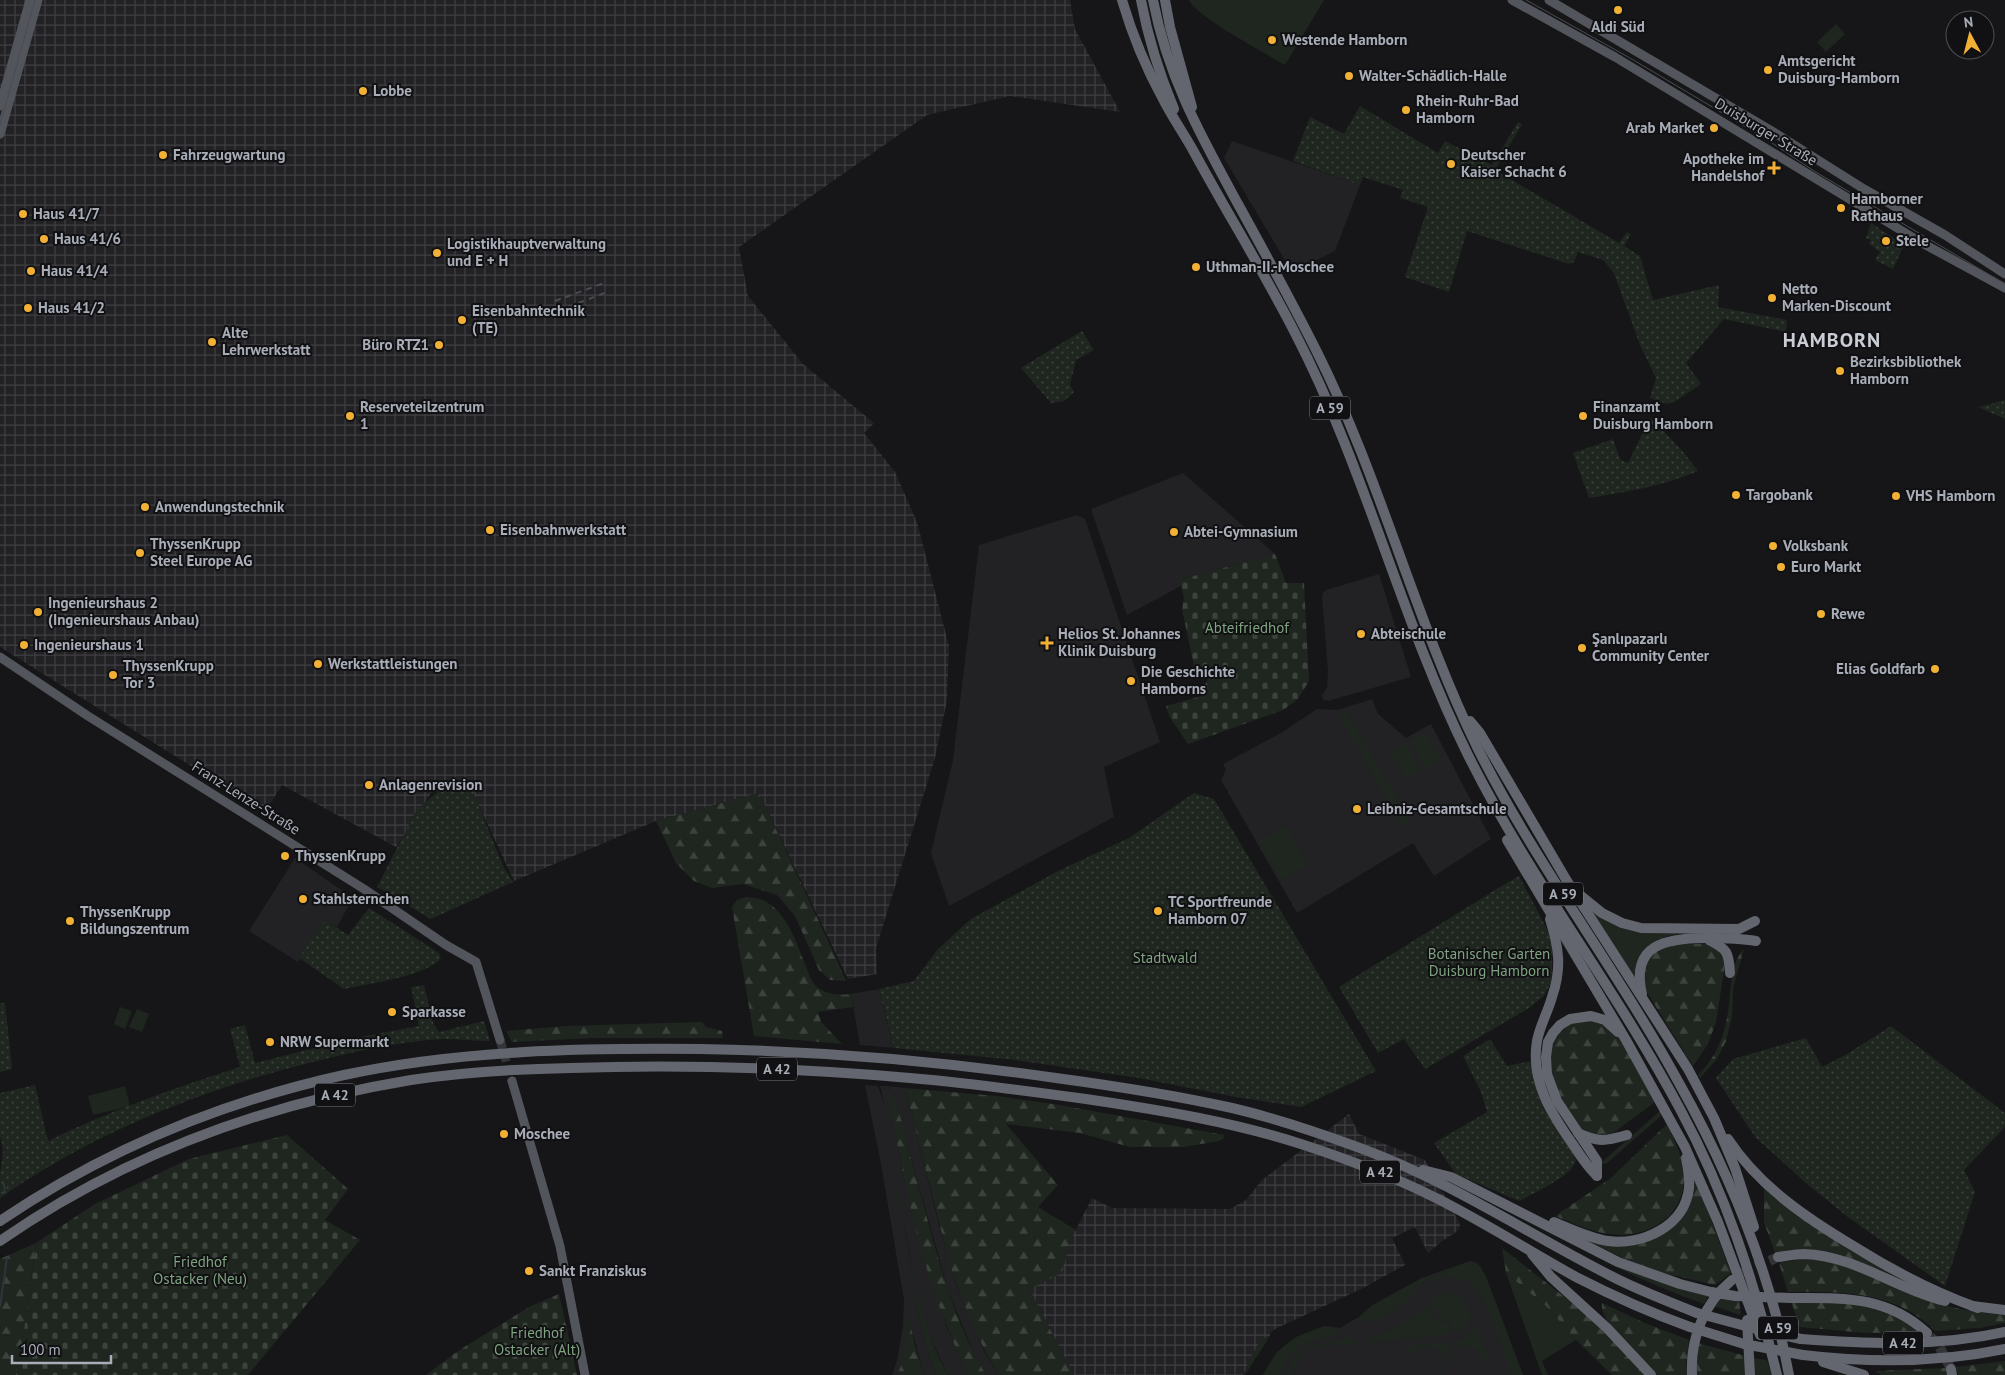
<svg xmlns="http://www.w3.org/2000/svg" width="2005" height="1375" font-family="'PT Sans',sans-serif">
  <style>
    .built { fill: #222225 }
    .industrial { fill: url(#industrial-grid) }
    .grass { fill: #1e261f }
    .forest { fill: url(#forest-firs) }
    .cemetery { fill: url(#cemetery-stones) }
    .park { fill: url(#park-dots) }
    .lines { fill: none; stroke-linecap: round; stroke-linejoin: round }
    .stream { stroke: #2c353c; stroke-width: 2 }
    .major-tunnel { stroke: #333438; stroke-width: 9; stroke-dasharray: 9 4.5; stroke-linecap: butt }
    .highway-tunnel { stroke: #333438; stroke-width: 10; stroke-dasharray: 10 5; stroke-linecap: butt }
    .major { stroke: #53555c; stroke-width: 9 }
    .highway { stroke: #63666e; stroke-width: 10 }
    .tram { stroke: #4a4c52; stroke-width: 1 }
    .rail { stroke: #4a4c52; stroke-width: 2; stroke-dasharray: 6 5; stroke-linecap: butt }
    .highway-bridge { stroke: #63666e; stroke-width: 10 }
    .poi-dot { fill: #f2b134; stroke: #111113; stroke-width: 2 }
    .labels { text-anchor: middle; stroke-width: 4; stroke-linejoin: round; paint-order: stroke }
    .shield { fill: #111113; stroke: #7b7e86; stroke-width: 1 }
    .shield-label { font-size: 14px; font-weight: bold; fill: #a8adb8 }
    .poi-label { font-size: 15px; font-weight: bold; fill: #a8adb8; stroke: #111113; text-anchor: start }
    .street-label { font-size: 15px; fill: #a8adb8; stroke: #111113 }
    .park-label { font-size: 15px; fill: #7fa381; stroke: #111113 }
    .district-label { font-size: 20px; font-weight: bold; letter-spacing: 1px; fill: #c9ccd4; stroke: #111113 }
  </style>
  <defs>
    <pattern id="industrial-grid" width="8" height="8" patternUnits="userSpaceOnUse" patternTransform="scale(1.25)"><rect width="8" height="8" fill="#222225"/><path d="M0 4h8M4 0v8" fill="none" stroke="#3f3f43"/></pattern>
    <pattern id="forest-firs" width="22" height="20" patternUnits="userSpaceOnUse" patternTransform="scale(1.25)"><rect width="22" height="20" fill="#1e261f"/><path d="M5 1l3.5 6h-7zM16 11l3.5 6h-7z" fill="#3c433d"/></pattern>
    <pattern id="cemetery-stones" width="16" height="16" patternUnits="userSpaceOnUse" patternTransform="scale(1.25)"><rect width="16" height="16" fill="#1e261f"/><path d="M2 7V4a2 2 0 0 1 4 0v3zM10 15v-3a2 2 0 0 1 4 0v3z" fill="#3c433d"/></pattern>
    <pattern id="park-dots" width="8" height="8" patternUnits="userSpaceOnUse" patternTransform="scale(1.25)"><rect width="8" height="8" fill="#1e261f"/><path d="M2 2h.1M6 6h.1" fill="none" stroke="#3c433d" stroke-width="1.8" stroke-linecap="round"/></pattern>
  </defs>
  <rect width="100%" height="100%" fill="#161618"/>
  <!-- built -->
  <g class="built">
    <path d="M1232 141 1360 185 1335 251 1292 272 1224 158Z"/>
    <path d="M1183 473 1275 554 1179 580 1181 586 1127 615 1091 509Z"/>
    <path d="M1077 515 1085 519 1160 742 1104 767 1114 817 949 906 931 853 953 760 979 545Z"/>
    <path d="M1379 574 1411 677 1328 701 1323 700 1322 696 1327 687 1328 672 1322 596 1323 593 1326 590Z"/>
    <path d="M1372 699 1378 714 1406 738 1431 724 1491 839 1434 876 1413 843 1297 913 1221 780 1226 770 1223 764 1281 733 1317 709 1338 710Z"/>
    <path d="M295 858 353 898 337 927 325 920 298 962 249 931Z"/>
    <path d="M879 989 886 1019 894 1048 860 1045 851 994Z"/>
    <path d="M865 1085 878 1086 885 1107 880 1086H888L902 1170 915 1223 946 1326 969 1375H948L928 1332 918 1301 893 1163 919 1317 925 1344 936 1375H924L909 1318 903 1362 897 1375H892L897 1361 903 1327 904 1300 881 1164Z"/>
    <path d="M888 1086 905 1088 941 1233 957 1287 985 1353 999 1375H986L976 1358 948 1290 902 1125Z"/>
    <path d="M1470 1261 1477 1263 1480 1266 1486 1277 1523 1375H1263L1276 1353 1296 1337 1325 1326 1340 1328 1367 1312 1371 1306 1422 1278Z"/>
  </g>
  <!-- industrial -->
  <g class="industrial">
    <path d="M0 0H1070L1075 29 1120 112 1010 96 927 115 739 247 748 296 803 364 874 423 864 433 895 472 917 522 949 646 947 700 935 758 876 948 877 974 848 979 759 793 656 821 514 881 469 784 431 793 396 847 282 785 265 812 0 647Z"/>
    <path d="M1349 1114 1359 1134 1425 1160 1459 1222 1460 1226 1456 1232 1442 1241 1428 1253 1415 1227 1392 1238 1405 1265 1361 1289 1277 1328 1272 1331 1268 1339 1263 1337 1243 1375H1074L1029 1289 1062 1272 1070 1241 1092 1198 1112 1208 1230 1209 1246 1200 1262 1180Z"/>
  </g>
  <!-- grass -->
  <g class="grass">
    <path d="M1189 0H1324L1285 65C1268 55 1194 15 1189 0Z"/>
    <path d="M1836 24 1845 34 1826 52 1817 42Z"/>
    <path d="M1346 712 1411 822 1403 826 1339 716Z"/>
    <path d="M1425 731 1441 759 1425 768 1409 741Z"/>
    <path d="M1406 743 1422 770 1406 779 1390 752Z"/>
    <path d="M1286 825 1308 865 1281 880 1259 840Z"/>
    <path d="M1592 912 1621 927 1731 932C1711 933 1667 930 1652 944 1645 950 1639 970 1635 979Z"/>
    <path d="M120 1007 132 1011 125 1029 114 1024Z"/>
    <path d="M137 1009 149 1014 142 1032 129 1027Z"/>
    <path d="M125 1086 130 1106 93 1115 88 1096Z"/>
    <path d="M885 1129C908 1211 906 1300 948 1375H936L925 1344 919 1317 892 1163Z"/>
    <path d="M1574 1245 1709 1296 1704 1304C1658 1288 1616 1268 1574 1245Z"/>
    <path d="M1470 1261C1479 1262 1482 1270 1486 1277L1523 1375H1511C1503 1354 1490 1305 1477 1289 1470 1281 1460 1277 1449 1277 1437 1277 1428 1286 1418 1289L1448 1270Z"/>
    <path d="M1442 1271 1416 1286V1292C1404 1302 1375 1331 1361 1319L1360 1316 1371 1306 1422 1278Z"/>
    <path d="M1506 1273 1547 1307 1576 1340 1542 1361 1548 1375H1542Z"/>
    <path d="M1451 1293C1472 1297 1479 1326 1455 1333L1450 1322 1440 1316 1429 1304 1439 1295Z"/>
    <path d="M1427 1306 1436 1317 1449 1325 1452 1334 1368 1342 1367 1340 1387 1333Z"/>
    <path d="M1325 1326 1340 1328C1337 1341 1320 1337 1310 1341 1296 1346 1286 1364 1277 1375H1263C1281 1343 1290 1338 1325 1326Z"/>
    <path d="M1477 1327 1490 1362 1488 1365 1480 1359V1352L1466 1344 1460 1348 1456 1346 1440 1375H1437L1456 1342 1465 1338Z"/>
    <path d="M1348 1336 1361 1343 1312 1347 1305 1352 1291 1375H1284C1291 1365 1298 1351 1310 1346 1323 1341 1336 1345 1348 1336Z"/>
    <path d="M1263 1337 1268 1339 1245 1375H1243L1248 1367 1247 1363Z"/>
    <path d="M1453 1342 1442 1361 1440 1351C1432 1344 1416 1347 1410 1356L1405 1353 1412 1346Z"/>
    <path d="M1754 1358 1767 1360 1772 1375H1754Z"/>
  </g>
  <!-- forest -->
  <g class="forest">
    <path d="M759 793 835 956 846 981 830 980 819 970 795 916 777 895 743 884 712 888 694 881 676 863 656 821Z"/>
    <path d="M746 897C752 898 760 898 765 901 787 913 796 942 805 964 808 971 810 979 815 985 823 994 840 996 851 994L853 1007 818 1012 821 1022 842 1044 754 1036 732 907 737 900Z"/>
    <path d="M1674 944H1707L1721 948 1725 964 1716 1022 1708 1044 1693 1066 1645 989 1643 969 1651 954Z"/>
    <path d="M1744 949 1733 988 1732 1017 1726 1041 1717 1059 1700 1078 1698 1075C1718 1056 1726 1031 1729 1005 1731 988 1731 961 1744 949Z"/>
    <path d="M1581 1018C1588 1020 1598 1020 1604 1023 1623 1033 1644 1082 1655 1102L1613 1133 1599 1136 1584 1133C1577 1123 1568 1114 1563 1104 1550 1082 1543 1050 1560 1030 1565 1024 1575 1022 1581 1018Z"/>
    <path d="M702 1022 706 1027 722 1031 723 1038H592L512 1042 506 1031 566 1026Z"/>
    <path d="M887 1086C902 1111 907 1145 915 1173 934 1242 949 1313 986 1375H969C923 1285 904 1185 887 1086Z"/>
    <path d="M905 1088 996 1096 1060 1105 1224 1135 1223 1139 1219 1141 1184 1147H1130L1080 1133 1006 1124 1058 1185 1038 1207 1076 1230 1070 1241 1062 1273 1029 1289 1074 1375H999C977 1340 962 1301 949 1262Z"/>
    <path d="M1660 1111 1662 1115 1607 1163 1602 1164V1162Z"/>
    <path d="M1667 1124C1674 1139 1682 1155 1684 1171 1687 1215 1651 1239 1610 1234 1591 1232 1573 1223 1555 1216L1611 1178Z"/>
    <path d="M1694 1175 1731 1273 1715 1285 1655 1271 1621 1257 1579 1237 1624 1246 1640 1244 1656 1238 1671 1228Z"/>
    <path d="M1764 1188 1796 1215 1903 1281C1862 1262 1822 1243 1775 1253L1764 1222Z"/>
    <path d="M36 1243 23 1338 16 1375H0V1259Z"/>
    <path d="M1502 1248 1586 1314 1646 1375H1612L1576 1340 1547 1307 1506 1273Z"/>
    <path d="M1803 1259C1819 1260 1834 1262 1849 1267 1876 1277 1902 1292 1930 1301 1955 1309 1979 1313 2005 1315V1323L1979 1328 1935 1331C1897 1291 1840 1291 1788 1292L1779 1263Z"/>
    <path d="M1720 1298 1739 1301 1741 1315 1714 1306Z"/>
    <path d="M1602 1303 1645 1323 1689 1340 1686 1365 1687 1375H1656C1643 1361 1599 1323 1602 1303Z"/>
    <path d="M1792 1303C1828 1303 1869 1298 1902 1318 1908 1322 1914 1328 1920 1332L1865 1333 1799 1327Z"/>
    <path d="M909 1315 915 1346 924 1375H897L903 1361Z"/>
    <path d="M1698 1343 1746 1356 1745 1375H1696Z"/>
    <path d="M2005 1361V1375H1958L1956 1367Z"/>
    <path d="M1946 1368 1947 1375H1881L1875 1371Z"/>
  </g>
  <!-- cemetery -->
  <g class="cemetery">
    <path d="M1275 554 1286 583H1304L1309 681 1298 699 1283 710 1188 744 1169 716 1166 706 1202 696 1201 691 1208 679 1195 671 1182 609 1184 597 1179 580Z"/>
    <path d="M287 1135 348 1189 325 1220 360 1240 248 1375H16L23 1338 36 1243 95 1204 189 1159Z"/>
    <path d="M559 1294 577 1375H426L458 1351 529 1307Z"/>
  </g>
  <!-- park -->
  <g class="park">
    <path d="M1360 106 1438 153 1445 141 1492 165 1518 122 1522 124 1495 170 1619 243 1627 232 1631 234 1624 246 1640 256 1653 300 1719 285 1718 307 1787 320 1786 332 1724 319 1686 363 1701 384 1676 401 1667 404 1650 398 1656 378 1640 345 1614 273 1603 260 1578 252 1574 262 1569 264 1467 231 1449 292 1405 277 1428 207 1400 198 1403 190 1363 177 1360 185 1293 161 1310 117 1344 134Z"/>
    <path d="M1871 223 1904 245 1893 269 1875 260 1880 252 1869 244 1871 240 1866 238Z"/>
    <path d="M1082 331 1094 350 1076 360 1070 385 1074 392 1064 401 1051 403 1021 368Z"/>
    <path d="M2005 400V419L1978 407Z"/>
    <path d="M1652 419 1685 454 1698 471C1663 486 1626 492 1589 498L1573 453 1613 439 1620 459 1628 463 1649 420Z"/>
    <path d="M470 784 503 866 513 882 431 919 377 887 417 809 439 791Z"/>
    <path d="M1194 793 1214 799 1376 1071 1301 1107 1236 1097 1139 1078 1015 1060 894 1048 879 989 914 981 938 949 971 919 1058 871 1129 838Z"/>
    <path d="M1519 876 1552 939V971L1551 982 1544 996 1529 1008 1425 1069 1404 1039 1378 1053 1339 987 1500 887Z"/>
    <path d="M369 908 439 953 441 958C428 976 366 984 344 989L299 958 325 920 348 935Z"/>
    <path d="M424 985 433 1023 439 1032 484 1021 490 1041C475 1041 459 1039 444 1039 403 1041 361 1050 321 1060 208 1087 96 1131 0 1198 0 1190 0 1181 0 1174 2 1162 5 1149 0 1137V1093L35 1085 48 1141C109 1111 174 1088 240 1067L230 1029 245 1025 255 1063 355 1038 419 1026 411 987Z"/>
    <path d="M0 1003H5L12 1069 0 1072Z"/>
    <path d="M1891 1026 2005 1113V1127L1964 1170 1975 1192 1945 1286 1848 1217 1807 1184 1755 1137 1716 1078 1733 1059 1806 1038 1822 1067 1847 1054Z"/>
    <path d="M1490 1039 1507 1066 1531 1061 1576 1160C1573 1176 1534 1193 1519 1201L1456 1174 1434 1143 1487 1112 1481 1092 1463 1056Z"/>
  </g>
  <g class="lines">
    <!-- stream -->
    <g class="stream">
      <path d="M4 1184 5 1193"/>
      <path d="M0 1306 7 1258"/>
    </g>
    <!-- major-tunnel -->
    <path class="major-tunnel" d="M500 1040 512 1081"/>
    <!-- highway-tunnel -->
    <g class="highway-tunnel">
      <path d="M1742 1273 1778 1257"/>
      <path d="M1930 1336 1939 1346 1951 1369"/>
    </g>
    <!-- major -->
    <g class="major">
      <path d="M1512 0 1615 57 1922 243 2005 288"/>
      <path d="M1549 0 1775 133 1864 189 1945 235 2005 274"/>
      <path d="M0 106 30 0"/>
      <path d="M0 134 38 0"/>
      <path d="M0 657 88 716 364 889 446 945 476 962 500 1040"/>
      <path d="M512 1081 560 1246 585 1375"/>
    </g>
    <!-- highway -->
    <g class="highway">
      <path d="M1122 0C1132 34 1146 68 1163 99 1172 117 1184 134 1194 152 1227 213 1264 272 1295 333 1365 468 1400 617 1467 753 1528 877 1615 987 1680 1109 1726 1194 1754 1281 1777 1375"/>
      <path d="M1141 0C1148 38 1159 73 1174 109"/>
      <path d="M1153 0C1168 78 1201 136 1238 204 1265 253 1292 302 1317 352 1381 480 1415 620 1478 749 1536 865 1617 969 1679 1083 1720 1156 1754 1234 1776 1315 1781 1335 1785 1355 1789 1375"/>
      <path d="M1165 0 1170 27 1192 107"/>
      <path d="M1470 721 1480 733 1567 881 1688 1069 1714 1118 1735 1168 1754 1227"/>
      <path d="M1507 840 1626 1040 1685 1147 1718 1222 1760 1335"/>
      <path d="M1581 896 1602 913 1622 923 1641 928 1739 929 1755 921"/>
      <path d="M1550 919C1559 948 1562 968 1552 997 1548 1012 1540 1025 1537 1041 1530 1081 1552 1115 1574 1146 1581 1157 1588 1167 1597 1176"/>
      <path d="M1709 940C1727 949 1729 952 1730 973"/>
      <path d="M1642 994C1630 944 1667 938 1706 938 1723 938 1739 938 1756 941"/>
      <path d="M1578 1133C1599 1143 1606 1141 1627 1135"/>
      <path d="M1728 1139C1759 1186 1806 1218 1855 1247 1895 1272 1933 1292 1978 1308"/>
      <path d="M1423 1170 1451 1177 1618 1262 1680 1284 1711 1292"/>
      <path d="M1597 1176V1161L1557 1101 1547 1074 1546 1057 1548 1042 1553 1033 1560 1025 1570 1019 1591 1016 1605 1020 1618 1032"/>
      <path d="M0 1221C104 1151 221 1102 344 1075 460 1050 581 1048 700 1049 819 1051 938 1061 1056 1078 1115 1086 1174 1095 1232 1108 1275 1118 1319 1133 1360 1148 1450 1181 1530 1235 1615 1278 1641 1291 1669 1302 1697 1313"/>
      <path d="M1554 1222C1571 1229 1589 1238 1608 1241 1642 1246 1685 1226 1689 1188 1690 1178 1688 1168 1686 1158"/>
      <path d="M0 1241C123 1156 264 1104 411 1080 464 1072 518 1069 571 1068 684 1064 797 1068 910 1078 969 1083 1028 1091 1086 1099 1160 1110 1234 1122 1304 1145 1350 1160 1394 1177 1436 1198 1484 1222 1529 1251 1576 1277 1613 1296 1651 1313 1690 1327"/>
      <path d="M1532 1254 1551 1277 1607 1328 1651 1375"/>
      <path d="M1778 1257C1786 1256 1796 1254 1804 1254 1856 1256 1896 1289 1945 1301"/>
      <path d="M1790 1298C1842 1298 1886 1295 1927 1333"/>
      <path d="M1972 1306 2005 1310"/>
      <path d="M1747 1320 1750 1375"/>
      <path d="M1801 1339C1869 1344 1938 1347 2005 1332"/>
      <path d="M1803 1355C1870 1363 1938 1363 2005 1349"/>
      <path d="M1823 1362 1864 1375"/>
      <path d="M1951 1369 1952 1375"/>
      <path d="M1692 1375C1690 1339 1704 1303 1732 1280"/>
    </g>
    <!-- tram -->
    <g class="tram">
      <path d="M1526 0 1630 58 1766 139 1814 171 2005 284"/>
      <path d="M0 125 35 0"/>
    </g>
    <!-- rail -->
    <g class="rail">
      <path d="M555 301 604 283"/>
      <path d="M558 311 607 292"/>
    </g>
    <!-- highway-bridge -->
    <g class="highway-bridge">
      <path d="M1711 1292 1735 1296 1790 1298"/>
      <path d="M1697 1313 1764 1331 1801 1339"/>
      <path d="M1690 1327 1744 1344 1803 1355"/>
    </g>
  </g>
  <!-- markers -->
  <g class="poi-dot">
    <circle cx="1618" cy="10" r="5"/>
    <circle cx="1272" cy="40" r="5"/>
    <circle cx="1768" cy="70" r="5"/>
    <circle cx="1349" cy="76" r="5"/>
    <circle cx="363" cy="91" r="5"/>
    <circle cx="1406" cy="110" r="5"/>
    <circle cx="1714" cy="128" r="5"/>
    <circle cx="163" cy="155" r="5"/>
    <circle cx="1451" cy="164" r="5"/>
    <path d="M1771.5 160.5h5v5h5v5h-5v5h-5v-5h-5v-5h5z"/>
    <circle cx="1841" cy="208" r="5"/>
    <circle cx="23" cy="214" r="5"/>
    <circle cx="44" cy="239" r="5"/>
    <circle cx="1886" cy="241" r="5"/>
    <circle cx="437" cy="253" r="5"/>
    <circle cx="1196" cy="267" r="5"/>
    <circle cx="31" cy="271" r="5"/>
    <circle cx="1772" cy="298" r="5"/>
    <circle cx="28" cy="308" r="5"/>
    <circle cx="462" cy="320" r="5"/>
    <circle cx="212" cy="342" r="5"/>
    <circle cx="439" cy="345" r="5"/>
    <circle cx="1840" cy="371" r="5"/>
    <circle cx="350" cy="416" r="5"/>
    <circle cx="1583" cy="416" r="5"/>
    <circle cx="1736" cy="495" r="5"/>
    <circle cx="1896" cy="496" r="5"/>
    <circle cx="145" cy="507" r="5"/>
    <circle cx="490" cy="530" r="5"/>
    <circle cx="1174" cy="532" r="5"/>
    <circle cx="1773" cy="546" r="5"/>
    <circle cx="140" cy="553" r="5"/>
    <circle cx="1781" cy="567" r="5"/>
    <circle cx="38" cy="612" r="5"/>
    <circle cx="1821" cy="614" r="5"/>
    <circle cx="1361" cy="634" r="5"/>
    <path d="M1044.5 635.5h5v5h5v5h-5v5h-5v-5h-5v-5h5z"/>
    <circle cx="24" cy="645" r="5"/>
    <circle cx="1582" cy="648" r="5"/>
    <circle cx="318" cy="664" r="5"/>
    <circle cx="1935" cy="669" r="5"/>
    <circle cx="113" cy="675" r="5"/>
    <circle cx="1131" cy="681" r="5"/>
    <circle cx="369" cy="785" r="5"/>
    <circle cx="1357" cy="809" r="5"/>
    <circle cx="285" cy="856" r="5"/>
    <circle cx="303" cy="899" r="5"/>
    <circle cx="1158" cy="911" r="5"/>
    <circle cx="70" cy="921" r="5"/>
    <circle cx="392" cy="1012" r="5"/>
    <circle cx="270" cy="1042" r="5"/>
    <circle cx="504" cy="1134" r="5"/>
    <circle cx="529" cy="1271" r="5"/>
  </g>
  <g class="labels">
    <!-- shield labels -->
    <g class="shield">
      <rect x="1310" y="396.5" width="40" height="23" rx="4"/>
      <rect x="1543" y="882.5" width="40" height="23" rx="4"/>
      <rect x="757" y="1057.5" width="40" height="23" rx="4"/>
      <rect x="315" y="1083.5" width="40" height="23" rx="4"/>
      <rect x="1360" y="1160.5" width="40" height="23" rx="4"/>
      <rect x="1758" y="1316.5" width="40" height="23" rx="4"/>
      <rect x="1883" y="1331.5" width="40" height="23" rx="4"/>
    </g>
    <g class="shield-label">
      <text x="1330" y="413">A 59</text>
      <text x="1563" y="899">A 59</text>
      <text x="777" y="1074">A 42</text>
      <text x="335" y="1100">A 42</text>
      <text x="1380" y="1177">A 42</text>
      <text x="1778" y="1333">A 59</text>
      <text x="1903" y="1348">A 42</text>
    </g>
    <!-- poi labels -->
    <g class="poi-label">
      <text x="1618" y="32" text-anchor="middle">Aldi Süd</text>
      <text x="1282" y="45">Westende Hamborn</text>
      <text x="1778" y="66">Amtsgericht<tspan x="1778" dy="17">Duisburg-Hamborn</tspan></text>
      <text x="1359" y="81">Walter-Schädlich-Halle</text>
      <text x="373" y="96">Lobbe</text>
      <text x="1416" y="106">Rhein-Ruhr-Bad<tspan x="1416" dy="17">Hamborn</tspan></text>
      <text x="1704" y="133" text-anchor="end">Arab Market</text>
      <text x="173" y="160">Fahrzeugwartung</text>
      <text x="1461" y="160">Deutscher<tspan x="1461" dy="17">Kaiser Schacht 6</tspan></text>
      <text x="1764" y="164" text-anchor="end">Apotheke im<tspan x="1764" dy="17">Handelshof</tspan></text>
      <text x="1851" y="204">Hamborner<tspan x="1851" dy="17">Rathaus</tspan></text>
      <text x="33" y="219">Haus 41/7</text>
      <text x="54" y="244">Haus 41/6</text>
      <text x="1896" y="246">Stele</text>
      <text x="447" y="249">Logistikhauptverwaltung<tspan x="447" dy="17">und E + H</tspan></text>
      <text x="1206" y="272">Uthman-II.-Moschee</text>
      <text x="41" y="276">Haus 41/4</text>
      <text x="1782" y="294">Netto<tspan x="1782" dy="17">Marken-Discount</tspan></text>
      <text x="38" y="313">Haus 41/2</text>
      <text x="472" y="316">Eisenbahntechnik<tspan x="472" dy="17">(TE)</tspan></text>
      <text x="222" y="338">Alte<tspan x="222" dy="17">Lehrwerkstatt</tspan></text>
      <text x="429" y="350" text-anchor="end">Büro RTZ1</text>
      <text x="1850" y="367">Bezirksbibliothek<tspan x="1850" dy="17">Hamborn</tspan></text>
      <text x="360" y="412">Reserveteilzentrum<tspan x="360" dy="17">1</tspan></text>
      <text x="1593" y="412">Finanzamt<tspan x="1593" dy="17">Duisburg Hamborn</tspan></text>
      <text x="1746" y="500">Targobank</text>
      <text x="1906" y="501">VHS Hamborn</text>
      <text x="155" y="512">Anwendungstechnik</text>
      <text x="500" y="535">Eisenbahnwerkstatt</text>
      <text x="1184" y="537">Abtei-Gymnasium</text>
      <text x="150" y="549">ThyssenKrupp<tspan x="150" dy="17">Steel Europe AG</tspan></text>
      <text x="1783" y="551">Volksbank</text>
      <text x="1791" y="572">Euro Markt</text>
      <text x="48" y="608">Ingenieurshaus 2<tspan x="48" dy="17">(Ingenieurshaus Anbau)</tspan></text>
      <text x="1831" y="619">Rewe</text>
      <text x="1058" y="639">Helios St. Johannes<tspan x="1058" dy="17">Klinik Duisburg</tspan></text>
      <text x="1371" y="639">Abteischule</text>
      <text x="1592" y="644">Şanlıpazarlı<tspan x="1592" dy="17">Community Center</tspan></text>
      <text x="34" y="650">Ingenieurshaus 1</text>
      <text x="328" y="669">Werkstattleistungen</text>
      <text x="123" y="671">ThyssenKrupp<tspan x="123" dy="17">Tor 3</tspan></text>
      <text x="1925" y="674" text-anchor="end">Elias Goldfarb</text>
      <text x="1141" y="677">Die Geschichte<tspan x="1141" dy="17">Hamborns</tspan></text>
      <text x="379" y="790">Anlagenrevision</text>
      <text x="1367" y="814">Leibniz-Gesamtschule</text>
      <text x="295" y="861">ThyssenKrupp</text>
      <text x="313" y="904">Stahlsternchen</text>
      <text x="1168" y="907">TC Sportfreunde<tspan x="1168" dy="17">Hamborn 07</tspan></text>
      <text x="80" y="917">ThyssenKrupp<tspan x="80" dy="17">Bildungszentrum</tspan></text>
      <text x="402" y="1017">Sparkasse</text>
      <text x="280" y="1047">NRW Supermarkt</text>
      <text x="514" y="1139">Moschee</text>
      <text x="539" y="1276">Sankt Franziskus</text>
    </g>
    <!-- street labels -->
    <g class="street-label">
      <text transform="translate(1766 132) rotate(31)" y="5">Duisburger Straße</text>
      <text transform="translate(246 798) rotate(32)" y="5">Franz-Lenze-Straße</text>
    </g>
    <!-- park labels -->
    <g class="park-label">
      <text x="1247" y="633">Abteifriedhof</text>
      <text x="1489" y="959">Botanischer Garten<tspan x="1489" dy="17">Duisburg Hamborn</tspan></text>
      <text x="1165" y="963">Stadtwald</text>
      <text x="200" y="1267">Friedhof<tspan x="200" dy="17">Ostacker (Neu)</tspan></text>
      <text x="537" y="1338">Friedhof<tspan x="537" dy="17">Ostacker (Alt)</tspan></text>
    </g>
    <!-- district labels -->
    <g class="district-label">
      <text x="1832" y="347">HAMBORN</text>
    </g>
  </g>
  <!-- north arrow -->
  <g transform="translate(1970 35) rotate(353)"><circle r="24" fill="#111113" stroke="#4d4f55"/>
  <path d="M0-4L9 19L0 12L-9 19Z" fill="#f2b134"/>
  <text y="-8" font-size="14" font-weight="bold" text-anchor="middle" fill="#a8adb8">N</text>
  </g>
  <!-- scale -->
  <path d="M12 1355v8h99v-8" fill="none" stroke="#a8adb8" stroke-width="2.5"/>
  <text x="20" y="1355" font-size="15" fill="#a8adb8" stroke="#111113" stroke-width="4" paint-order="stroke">100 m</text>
</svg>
